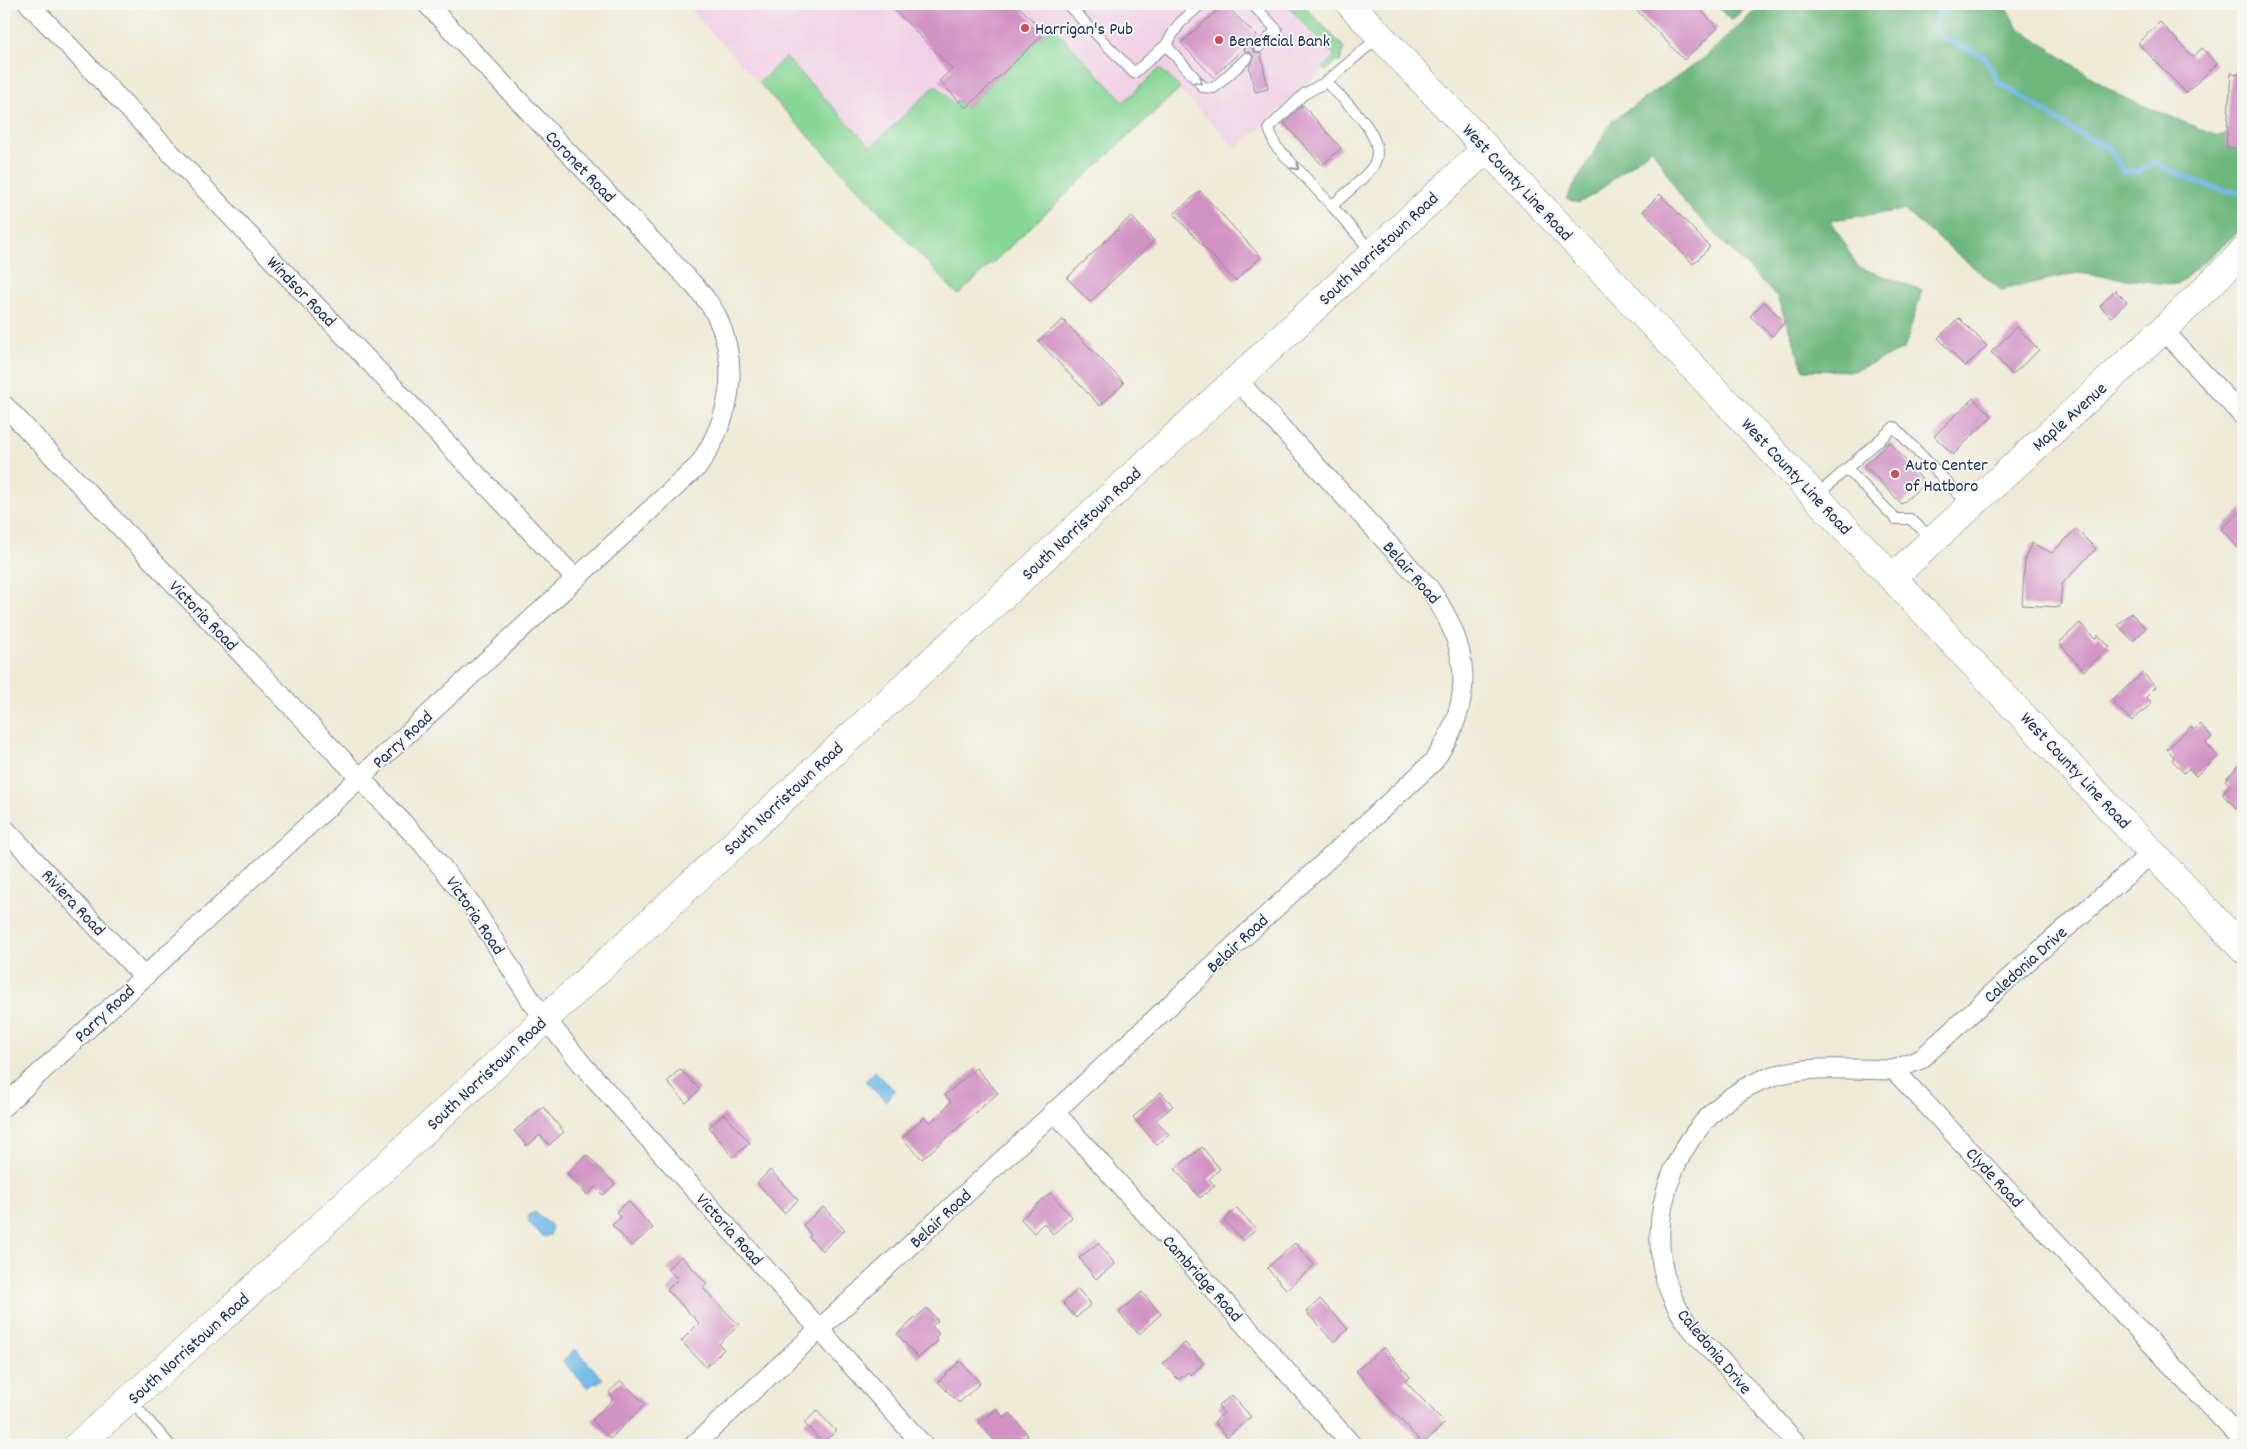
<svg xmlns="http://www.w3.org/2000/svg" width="2247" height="1449" font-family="Dekko,sans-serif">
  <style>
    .built { fill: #f0d0e5 }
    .green { fill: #88d796; stroke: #52837a }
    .forest { fill: #6eb87f; stroke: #44746e }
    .water { fill: #6ebae8; stroke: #4474a3 }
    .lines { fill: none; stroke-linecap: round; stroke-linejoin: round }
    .stream { stroke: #6ebae8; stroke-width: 5.5 }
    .building { fill: #d291c3 }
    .lane-casing { stroke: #858d9a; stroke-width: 12 }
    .street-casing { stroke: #858d9a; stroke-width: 21 }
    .secondary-casing { stroke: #858d9a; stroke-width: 29 }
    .primary-casing { stroke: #858d9a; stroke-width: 29 }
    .lane { stroke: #fff; stroke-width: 10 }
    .street { stroke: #fff; stroke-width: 19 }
    .secondary { stroke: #fff; stroke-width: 28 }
    .primary { stroke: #fff; stroke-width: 28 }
    .oneway { stroke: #8d97ae }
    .poi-dot { fill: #d1495b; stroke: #f6f6f2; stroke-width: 2 }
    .labels { text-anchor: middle; stroke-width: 4; stroke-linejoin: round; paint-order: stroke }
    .poi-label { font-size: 18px; fill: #1b2f5e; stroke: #f6f6f2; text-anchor: start }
    .street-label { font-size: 18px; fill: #1b2f5e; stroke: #f6f6f2 }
  </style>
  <rect width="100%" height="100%" fill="#f6f6f2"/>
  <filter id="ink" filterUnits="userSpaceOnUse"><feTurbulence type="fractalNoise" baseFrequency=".02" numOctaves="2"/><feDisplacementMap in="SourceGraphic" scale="10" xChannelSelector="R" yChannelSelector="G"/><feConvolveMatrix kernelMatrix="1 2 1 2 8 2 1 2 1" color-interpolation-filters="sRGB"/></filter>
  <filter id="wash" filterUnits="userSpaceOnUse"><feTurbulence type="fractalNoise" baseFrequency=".0096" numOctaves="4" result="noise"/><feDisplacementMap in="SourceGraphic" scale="20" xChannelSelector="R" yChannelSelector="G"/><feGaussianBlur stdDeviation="1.12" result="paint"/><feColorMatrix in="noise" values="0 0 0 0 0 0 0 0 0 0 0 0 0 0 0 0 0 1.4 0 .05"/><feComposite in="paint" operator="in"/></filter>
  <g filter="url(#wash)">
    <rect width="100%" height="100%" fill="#efebd7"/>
    <!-- built -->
    <path class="built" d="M685 4H1305L1346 48 1237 149 1179 89 958 295Z"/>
    <!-- green -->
    <g class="green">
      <path d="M1286 4H1302L1344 48 1340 62 1336 61 1326 71 1323 68 1335 56Z"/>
      <path d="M1052 26 1124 102 1160 68 1180 88 958 295 759 83 785 57 871 147 936 85 953 103 957 100 966 108Z"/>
    </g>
    <!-- forest -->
    <g class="forest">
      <path d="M1723 4H1749L1731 21 1719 8Z"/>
      <path d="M1762 4H2004L2017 27 2120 96 2218 136 2243 130V228L2177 285 2077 273 2001 290 1904 210 1831 220 1858 267 1922 290 1904 349 1854 371 1804 370 1777 297 1684 202 1652 148 1596 193 1579 203 1566 199 1613 120 1704 58Z"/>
    </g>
    <!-- water -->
    <g class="water">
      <path d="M875 1071 895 1091 885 1101 865 1081Z"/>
      <path d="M535 1212 552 1226 550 1235 544 1237 529 1223V1215Z"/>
      <path d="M575 1349 603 1379 598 1384 594 1383 588 1388 563 1361Z"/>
    </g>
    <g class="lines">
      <!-- stream -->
      <path class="stream" d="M1942 4 1934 26 1942 37 1984 57 1999 82 2073 130 2109 148 2123 171 2138 172 2154 163C2184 175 2210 192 2243 192"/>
    </g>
    <g id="blocks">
      <!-- building -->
      <g class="building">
        <path d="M889 4H1016L1045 33 966 108 939 81 952 69Z"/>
        <path d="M1224 4 1257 36 1252 48 1254 52 1261 54 1268 89 1255 92 1249 66 1253 61 1254 56 1250 52H1245L1244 48 1213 77 1181 43Z"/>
        <path d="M1631 4H1695L1718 28 1684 60Z"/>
        <path d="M2160 22 2193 57 2202 48 2217 64 2186 93 2138 43Z"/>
        <path d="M2231 73 2243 74V149L2226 147Z"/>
        <path d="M1303 105 1341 148 1322 165 1284 123Z"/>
        <path d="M1200 191 1261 257 1235 281 1174 214Z"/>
        <path d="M1660 194 1710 247 1693 264 1643 211Z"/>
        <path d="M1131 216 1154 241 1090 302 1067 278Z"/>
        <path d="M2115 290 2127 302 2111 317 2100 306Z"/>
        <path d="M1764 302 1785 322 1772 336 1750 316Z"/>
        <path d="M1959 318 1987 346 1965 367 1938 338Z"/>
        <path d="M1063 320 1124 383 1100 406 1038 341Z"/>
        <path d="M2017 327 2039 350 2012 375 1991 352Z"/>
        <path d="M1973 398 1992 416 1953 455 1934 436Z"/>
        <path d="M1890 442 1925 483 1902 504 1864 465Z"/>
        <path d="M2243 509V553L2221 529Z"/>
        <path d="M2076 529 2096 549 2062 584 2060 607 2022 605 2025 558 2032 543 2052 553Z"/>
        <path d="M2131 613 2146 628 2133 641 2118 625Z"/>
        <path d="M2080 623 2095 639 2098 635 2110 647 2084 671 2059 643Z"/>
        <path d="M2143 673 2156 687 2146 697 2152 703 2132 721 2114 704 2115 703 2112 700Z"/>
        <path d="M2200 724 2212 737 2206 743 2218 756 2196 776 2189 768 2184 773 2172 760 2174 757 2167 749 2191 726 2194 730Z"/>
        <path d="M2243 761V815L2222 794 2230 785 2225 780Z"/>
        <path d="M976 1068 998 1093 922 1159 902 1138 924 1117 930 1123 951 1102 945 1095Z"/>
        <path d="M680 1069 700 1090 686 1103 667 1082Z"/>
        <path d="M1161 1092 1173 1106 1156 1120 1169 1135 1157 1145 1133 1117Z"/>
        <path d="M543 1107 564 1132 549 1145 540 1135 527 1146 514 1131Z"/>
        <path d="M724 1114 750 1143 733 1157 709 1127Z"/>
        <path d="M1202 1147 1220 1169 1209 1179 1215 1186 1200 1198 1175 1169Z"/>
        <path d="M587 1155 615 1184 603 1195 595 1187 587 1195 567 1174Z"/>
        <path d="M770 1170 798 1200 784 1213 757 1183Z"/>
        <path d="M1050 1193 1072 1217 1053 1234 1044 1223 1034 1233 1021 1219Z"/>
        <path d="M628 1201 653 1228 632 1246 612 1225 621 1217 616 1212Z"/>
        <path d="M823 1207 845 1230 822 1251 809 1237 811 1235 803 1225Z"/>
        <path d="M1237 1208 1256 1229 1243 1241 1224 1220Z"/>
        <path d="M1098 1243 1115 1264 1096 1279 1079 1258Z"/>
        <path d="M1295 1243 1314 1265 1287 1290 1267 1268Z"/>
        <path d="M681 1256 707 1284 703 1288 739 1325 719 1344 724 1349 706 1367 681 1341 699 1323 667 1290 678 1279 667 1269Z"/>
        <path d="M1078 1289 1091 1304 1076 1318 1063 1303Z"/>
        <path d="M1142 1292 1161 1314 1139 1334 1119 1313Z"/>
        <path d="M1320 1299 1348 1329 1334 1342 1306 1312Z"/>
        <path d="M927 1308 938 1321 932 1326 939 1334 935 1337 938 1341 918 1358 897 1334Z"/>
        <path d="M1185 1343 1204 1363 1191 1375 1188 1372 1179 1380 1163 1363Z"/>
        <path d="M1384 1347 1410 1377 1405 1381 1445 1423 1423 1444 1356 1371Z"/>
        <path d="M960 1361 980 1383 959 1403 938 1382Z"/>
        <path d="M621 1381 645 1404 610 1439 592 1420 613 1399 609 1392Z"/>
        <path d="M1232 1395 1251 1417 1227 1437 1214 1422 1224 1413 1218 1406Z"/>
        <path d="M997 1409 1004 1418 1010 1413 1028 1435 1015 1445H998L979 1423Z"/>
        <path d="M817 1411 836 1431 823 1443 804 1423Z"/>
      </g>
    </g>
  </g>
  <g filter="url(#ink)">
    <use href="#blocks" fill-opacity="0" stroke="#858d9a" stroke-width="1"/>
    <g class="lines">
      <!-- lane casing -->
      <g class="lane-casing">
        <g id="lane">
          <path d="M1067 4 1134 73 1166 45 1179 24 1201 4"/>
          <path d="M1252 4 1277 30 1259 47"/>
          <path d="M1166 45 1203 87 1214 88 1247 58"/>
          <path d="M1326 82 1304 94 1269 128 1275 145 1332 206"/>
          <path d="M1373 253 1332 206C1345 193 1363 181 1373 166 1391 138 1343 100 1326 82L1380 36"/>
          <path d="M1847 469 1896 519H1910L1933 539"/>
          <path d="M1816 496 1894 427 1970 506"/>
          <path d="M131 1401 170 1445"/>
        </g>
      </g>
      <!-- street casing -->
      <g class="street-casing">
        <g id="street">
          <path d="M29 4 576 579"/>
          <path d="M2163 330 2243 416"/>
          <path d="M4 405 424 845 471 904 532 1002 581 1063 923 1445"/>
          <path d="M4 828 144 977"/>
          <path d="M1894 1070 1921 1059 2028 961 2153 852"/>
          <path d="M4 1106 699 465C729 420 741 371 718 319 712 305 701 293 691 282L427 4"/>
          <path d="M1054 1111 1352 1445"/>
          <path d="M694 1445 1433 762C1476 702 1471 647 1429 588L1237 380"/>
          <path d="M1798 1445C1775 1419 1751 1393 1727 1367 1708 1347 1687 1328 1675 1303 1633 1219 1682 1107 1770 1077 1809 1064 1854 1070 1894 1070L2243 1441"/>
        </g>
      </g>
      <!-- secondary casing -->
      <g class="secondary-casing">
        <g id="secondary">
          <path d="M1893 577 2163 330 2243 252"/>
          <path d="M78 1445 225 1315 1486 149"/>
        </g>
      </g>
      <!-- primary casing -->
      <g class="primary-casing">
        <path id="primary" d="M1350 4 2243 949"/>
      </g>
      <!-- lane -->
      <use href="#lane" class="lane"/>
      <!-- street -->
      <use href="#street" class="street"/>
      <!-- secondary -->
      <use href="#secondary" class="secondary"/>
      <!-- primary -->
      <use href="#primary" class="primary"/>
    </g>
    <!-- one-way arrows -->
    <defs><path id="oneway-chevron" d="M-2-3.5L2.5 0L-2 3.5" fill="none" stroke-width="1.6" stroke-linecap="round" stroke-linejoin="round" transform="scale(1.25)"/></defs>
    <g class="oneway">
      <use href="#oneway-chevron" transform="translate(1199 81) rotate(45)"/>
      <use href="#oneway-chevron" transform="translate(1296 167) rotate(47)"/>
    </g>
  </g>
  <!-- markers -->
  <g class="poi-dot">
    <circle cx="1025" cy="28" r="5"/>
    <circle cx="1219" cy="40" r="5"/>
    <circle cx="1895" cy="474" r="5"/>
  </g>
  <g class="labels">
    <!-- poi labels -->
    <g class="poi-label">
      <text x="1035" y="34">Harrigan's Pub</text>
      <text x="1229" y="46">Beneficial Bank</text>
      <text x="1905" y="470">Auto Center<tspan x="1905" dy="21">of Hatboro</tspan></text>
    </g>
    <!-- street labels -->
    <g class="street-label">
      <text transform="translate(581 166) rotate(46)" y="6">Coronet Road</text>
      <text transform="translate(1518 182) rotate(47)" y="6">West County Line Road</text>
      <text transform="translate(1378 248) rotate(-43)" y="6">South Norristown Road</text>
      <text transform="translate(302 291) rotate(46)" y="6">Windsor Road</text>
      <text transform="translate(2069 416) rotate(-42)" y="6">Maple Avenue</text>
      <text transform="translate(1797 476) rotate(47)" y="6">West County Line Road</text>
      <text transform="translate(1081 523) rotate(-43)" y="6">South Norristown Road</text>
      <text transform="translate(1412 572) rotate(49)" y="6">Belair Road</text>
      <text transform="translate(204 615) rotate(46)" y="6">Victoria Road</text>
      <text transform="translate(402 739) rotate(-43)" y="6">Parry Road</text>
      <text transform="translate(2076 770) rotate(47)" y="6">West County Line Road</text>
      <text transform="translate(783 798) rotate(-43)" y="6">South Norristown Road</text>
      <text transform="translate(74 902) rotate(47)" y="6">Riviera Road</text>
      <text transform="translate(476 915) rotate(56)" y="6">Victoria Road</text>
      <text transform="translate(1237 943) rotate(-43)" y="6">Belair Road</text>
      <text transform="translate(2025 964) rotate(-42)" y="6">Caledonia Drive</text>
      <text transform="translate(104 1013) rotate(-43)" y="6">Parry Road</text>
      <text transform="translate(486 1073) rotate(-43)" y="6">South Norristown Road</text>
      <text transform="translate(1995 1177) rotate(47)" y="6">Clyde Road</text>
      <text transform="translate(940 1218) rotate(-43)" y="6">Belair Road</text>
      <text transform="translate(730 1229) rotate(48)" y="6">Victoria Road</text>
      <text transform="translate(1203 1278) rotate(48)" y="6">Cambridge Road</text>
      <text transform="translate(188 1348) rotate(-42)" y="6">South Norristown Road</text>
      <text transform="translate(1715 1351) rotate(50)" y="6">Caledonia Drive</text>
    </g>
  </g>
  <!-- margin -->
  <rect width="2247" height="1449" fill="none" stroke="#f6f6f2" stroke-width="20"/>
</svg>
